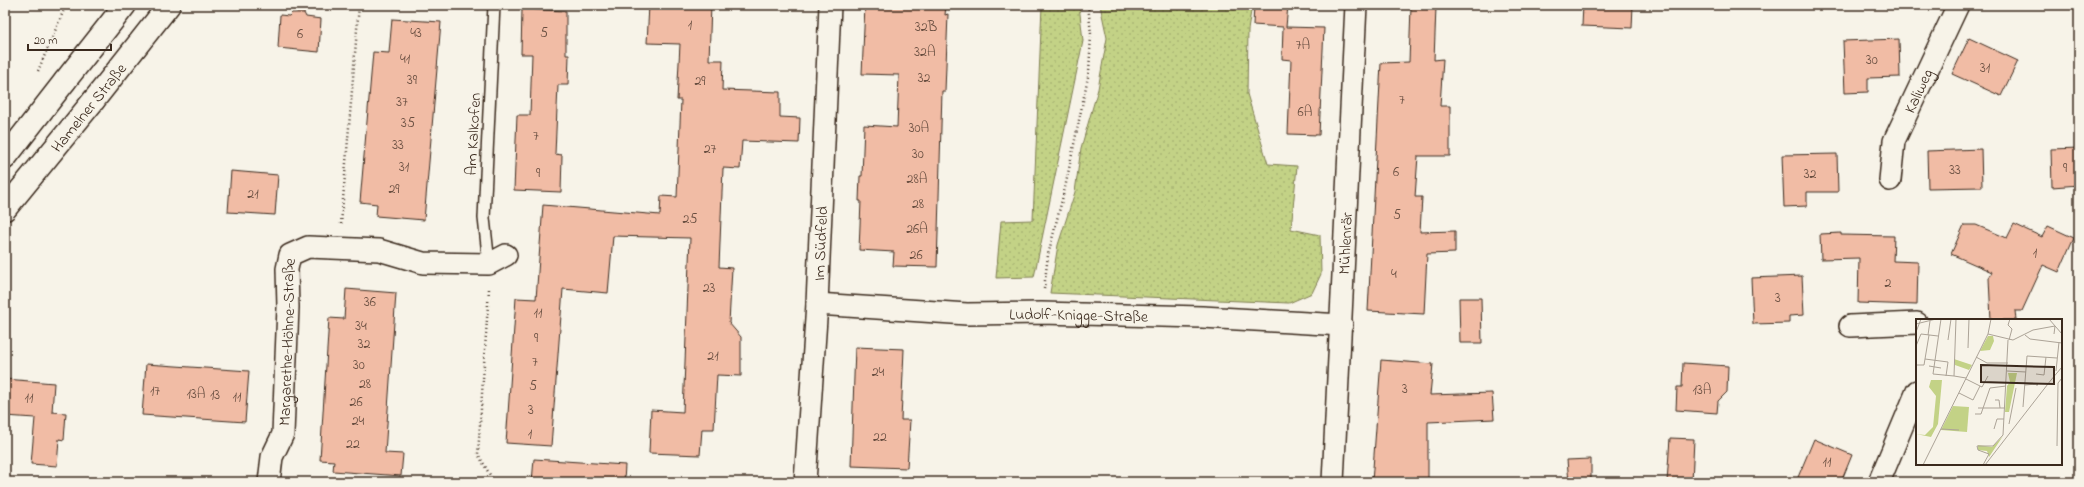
<svg xmlns="http://www.w3.org/2000/svg" width="2084" height="487" font-family="'Indie Flower',sans-serif">
  <style>
    .grass { fill: url(#grass-dots); stroke: #7f7e52 }
    .building { fill: #f1bca5; stroke: #3b2a1e }
    .lines { fill: none; stroke-linecap: round; stroke-linejoin: round }
    .lane-casing { stroke: #3b2a1e; stroke-width: 14 }
    .street-casing { stroke: #3b2a1e; stroke-width: 24 }
    .primary-casing { stroke: #3b2a1e; stroke-width: 25 }
    .highway-casing { stroke: #3b2a1e; stroke-width: 25 }
    .path { stroke: #3b2a1e; stroke-width: 2.5; stroke-dasharray: 1 3; stroke-linecap: butt }
    .lane { stroke: #f7f3e8; stroke-width: 11 }
    .street { stroke: #f7f3e8; stroke-width: 21 }
    .primary { stroke: #f7f3e8; stroke-width: 22 }
    .highway { stroke: #f7f3e8; stroke-width: 22 }
    .labels { text-anchor: middle; stroke-width: 3; stroke-linejoin: round; paint-order: stroke }
    .number-label { font-size: 14px; fill: #684e40 }
    .street-label { font-size: 16px; fill: #3b2a1e; stroke: #f7f3e8 }
    .inset-road { fill: none; stroke: #aca397; stroke-width: 1 }
    .view { fill: #3b2a1e; fill-opacity: 0.15; stroke: #3b2a1e; stroke-width: 2 }
    .inset-edge { fill: none; stroke: #3b2a1e; stroke-width: 2 }
  </style>
  <defs>
    <pattern id="grass-dots" width="8" height="8" patternUnits="userSpaceOnUse"><rect width="8" height="8" fill="#c3d286"/><path d="M2 2h.1M6 6h.1" fill="none" stroke="#a8b473" stroke-width="1.8" stroke-linecap="round"/></pattern>
  </defs>
  <rect width="100%" height="100%" fill="#f7f3e8"/>
  <filter id="ink" filterUnits="userSpaceOnUse"><feTurbulence type="fractalNoise" baseFrequency=".025" numOctaves="2"/><feDisplacementMap in="SourceGraphic" scale="8" xChannelSelector="R" yChannelSelector="G"/><feConvolveMatrix kernelMatrix="1 2 1 2 8 2 1 2 1" color-interpolation-filters="sRGB"/></filter>
  <g filter="url(#ink)">
    <!-- grass -->
    <g class="grass">
      <path d="M1042 5H1079L1083 41 1034 277 996 278 1001 221 1033 220Z"/>
      <path d="M1100 5H1252L1248 30 1247 94 1268 164 1297 166 1291 229 1320 235 1321 274 1312 293 1289 303 1050 293 1058 245 1075 192 1081 148 1098 89 1107 38Z"/>
    </g>
    <!-- building -->
    <g class="building">
      <path d="M649 5H711L709 60H723L722 90 780 92V117L800 118 799 143 742 141 740 169 723 168 719 267 732 268 729 323 741 337V376L717 375 714 429H702L700 455 649 453 651 410 683 412 690 238 613 236 608 293 563 289 551 446 506 443 516 298 536 299 543 205 660 215 661 196 677 197 681 100H677L680 44 647 43Z"/>
      <path d="M865 5H946L945 15 948 14 945 91H942L937 267 893 266 894 252 859 250 861 201H859L860 176H862L864 125 897 127 899 75 862 74Z"/>
      <path d="M1254 5H1288L1286 27 1324 28 1319 135 1288 134 1291 60 1282 59 1283 27 1253 25Z"/>
      <path d="M1583 5H1633L1632 28 1582 26Z"/>
      <path d="M1411 7H1436L1434 60 1443 59 1440 106H1450V156H1418L1415 197H1422L1420 232 1455 231V253L1427 254 1424 314 1368 311 1381 63 1409 62Z"/>
      <path d="M522 9 566 11V55H569L568 85H558L555 154 562 155 561 192 514 190 517 115H530L532 54H521Z"/>
      <path d="M292 13H304L306 17 321 19 319 52 278 48 280 15 289 16Z"/>
      <path d="M392 19 441 22 424 220 376 216 377 204 360 202 373 52 389 53Z"/>
      <path d="M1969 38 2018 61 2001 96 1952 74Z"/>
      <path d="M1899 39 1900 77 1868 78V92L1845 93 1843 41Z"/>
      <path d="M2079 148V185L2052 187 2051 149Z"/>
      <path d="M1981 149 1982 187 1928 188 1927 151Z"/>
      <path d="M1837 154 1838 192H1807V206L1784 207 1782 155Z"/>
      <path d="M231 171 278 175 275 215 228 212Z"/>
      <path d="M2014 224 2042 237 2048 226 2074 238 2059 272 2043 265 2022 311H2015L2016 320H1991L1989 278 1992 272 1951 254 1964 225H1976L2007 238Z"/>
      <path d="M1841 233V235L1894 236 1893 261 1918 262 1917 305 1858 303 1859 258 1821 259 1820 234Z"/>
      <path d="M1802 276 1804 315 1789 316V323L1753 324 1751 278Z"/>
      <path d="M346 289 396 293 385 453 403 454 401 476 333 471 334 461 320 460 329 318 344 319Z"/>
      <path d="M1459 298H1481L1482 343H1460Z"/>
      <path d="M855 347 904 349 901 420H910L907 468 851 466Z"/>
      <path d="M1381 360 1433 364 1430 395 1492 393 1494 419 1428 422V482H1372Z"/>
      <path d="M1683 363 1728 366 1727 392 1718 401 1717 413 1676 410 1677 387H1682Z"/>
      <path d="M146 364 249 371 245 422 142 415Z"/>
      <path d="M5 379 54 383 52 412 66 413 64 440 59 439 57 466 31 464 35 418 5 416Z"/>
      <path d="M1670 438 1694 439 1692 482H1667Z"/>
      <path d="M1814 439 1852 455 1841 482H1796Z"/>
      <path d="M534 459 625 465 624 482H532Z"/>
      <path d="M1591 459V482H1569L1567 460Z"/>
    </g>
    <g class="lines">
      <!-- lane casing -->
      <g class="lane-casing">
        <path id="lane" d="M489 264 484 218 494 5"/>
      </g>
      <!-- street casing -->
      <g class="street-casing">
        <g id="street">
          <path id="s1" d="M1890 180 1894 141 1958 5"/>
          <path id="s2" d="M817 304 967 314 1041 313 1202 317 1342 325"/>
          <path d="M1850 326 1917 323"/>
          <path id="s3" d="M269 482 272 457 283 434 288 307 287 269 290 255 308 247 379 250 423 263 489 264 506 255"/>
          <path id="s4" d="M805 482 817 304 830 5"/>
          <path id="s5" d="M1333 482 1356 5"/>
          <path d="M1879 482 1917 391"/>
        </g>
      </g>
      <!-- primary casing -->
      <g class="primary-casing">
        <g id="primary">
          <path d="M5 158 65 81"/>
          <path d="M5 209 94 100"/>
        </g>
      </g>
      <!-- highway casing -->
      <g class="highway-casing">
        <g id="highway">
          <path d="M65 81 125 5"/>
          <path d="M94 100 169 5"/>
        </g>
      </g>
      <!-- path -->
      <g class="path">
        <path d="M38 71 66 5"/>
        <path d="M341 224 359 5"/>
        <path d="M489 289 478 454 494 482"/>
        <path d="M1044 289 1048 255 1065 188 1089 72 1091 34 1088 5"/>
      </g>
      <!-- lane -->
      <use href="#lane" class="lane"/>
      <!-- street -->
      <use href="#street" class="street"/>
      <!-- primary -->
      <use href="#primary" class="primary"/>
      <!-- highway -->
      <use href="#highway" class="highway"/>
    </g>
  </g>
  <g class="labels">
    <!-- number labels -->
    <g class="number-label">
      <text x="690" y="29">1</text>
      <text x="926" y="31">32B</text>
      <text x="416" y="37">43</text>
      <text x="544" y="37">5</text>
      <text x="300" y="38">6</text>
      <text x="1303" y="49">7A</text>
      <text x="925" y="56">32A</text>
      <text x="405" y="63">41</text>
      <text x="1872" y="64">30</text>
      <text x="1985" y="72">31</text>
      <text x="924" y="82">32</text>
      <text x="412" y="84">39</text>
      <text x="700" y="85">29</text>
      <text x="1402" y="104">7</text>
      <text x="402" y="106">37</text>
      <text x="1305" y="116">6A</text>
      <text x="408" y="127">35</text>
      <text x="919" y="132">30A</text>
      <text x="536" y="140">7</text>
      <text x="398" y="149">33</text>
      <text x="710" y="153">27</text>
      <text x="918" y="158">30</text>
      <text x="404" y="171">31</text>
      <text x="2065" y="172">9</text>
      <text x="1955" y="174">33</text>
      <text x="1396" y="176">6</text>
      <text x="538" y="177">9</text>
      <text x="1810" y="178">32</text>
      <text x="917" y="183">28A</text>
      <text x="394" y="193">29</text>
      <text x="253" y="198">21</text>
      <text x="918" y="208">28</text>
      <text x="1397" y="219">5</text>
      <text x="690" y="223">25</text>
      <text x="917" y="233">26A</text>
      <text x="2035" y="257">1</text>
      <text x="916" y="259">26</text>
      <text x="1394" y="278">4</text>
      <text x="1888" y="287">2</text>
      <text x="709" y="292">23</text>
      <text x="1778" y="302">3</text>
      <text x="370" y="306">36</text>
      <text x="538" y="317">11</text>
      <text x="361" y="330">34</text>
      <text x="536" y="342">9</text>
      <text x="364" y="348">32</text>
      <text x="713" y="360">21</text>
      <text x="535" y="366">7</text>
      <text x="359" y="369">30</text>
      <text x="878" y="376">24</text>
      <text x="365" y="388">28</text>
      <text x="533" y="390">5</text>
      <text x="1405" y="393">3</text>
      <text x="1702" y="394">13A</text>
      <text x="155" y="395">17</text>
      <text x="196" y="398">13A</text>
      <text x="215" y="399">13</text>
      <text x="237" y="401">11</text>
      <text x="29" y="402">11</text>
      <text x="356" y="406">26</text>
      <text x="531" y="414">3</text>
      <text x="358" y="425">24</text>
      <text x="530" y="438">1</text>
      <text x="880" y="441">22</text>
      <text x="353" y="448">22</text>
      <text x="1827" y="466">11</text>
    </g>
    <!-- street labels -->
    <g class="street-label">
      <text dy="6" stroke="none"><textPath href="#s1" startOffset="95">Kaliweg</textPath></text>
      <text transform="translate(88 107) rotate(-51)" y="6">Hamelner Straße</text>
      <text transform="translate(472 134) rotate(-87)" y="6">Am Kalkofen</text>
      <text dy="6" stroke="none"><textPath href="#s4" startOffset="239">Im Südfeld</textPath></text>
      <text dy="6" stroke="none"><textPath href="#s5" startOffset="239">Mühlenrär</textPath></text>
      <text dy="6" stroke="none"><textPath href="#s2" startOffset="262">Ludolf-Knigge-Straße</textPath></text>
      <text dy="6" stroke="none"><textPath href="#s3" startOffset="143">Margarethe-Höhne-Straße</textPath></text>
    </g>
  </g>
  <!-- overview -->
  <g transform="translate(1916 319)">
    <rect width="146" height="146" fill="#f7f3e8"/>
    <path d="M92 54H101L93 93H89L91 67 94 63ZM87 117 73 138 71 132 62 131V126L76 128Z" fill="#c3d286"/>
    <path d="M37 87 53 88 51 113 25 111Z" fill="#c3d286"/>
    <path d="M72 17H77L78 22 74 31 64 32ZM38 40 56 46 53 51 39 46ZM15 61H26L22 105 15 118 0 115 9 116 17 108 20 77 13 68Z" fill="#c3d286"/>
    <path class="inset-road" d="M25 0 17 55 38 57M40 0 38 57 50 59M133 0 146 15M0 5 20 0M0 13 5 0M72 15 97 21 117 11 139 7 138 15M12 16 14 2M13 16 9 40 32 43 30 57M109 16 114 20 146 24M32 21 35 0M93 21 96 10 92 6 94 0M0 27 5 15 22 17M52 29 53 0M60 38 71 44H92M0 46H8L9 40M13 47 25 49M91 52 110 53M140 52 143 23M120 55 128 56 130 38M50 60 66 68 72 57M135 61 146 48M109 66 121 65 122 66H120M43 74 57 81 64 67M79 81H83L84 89M107 88 111 37 141 39M62 89H89M59 95H65L74 69 90 67M93 105 100 69M25 110 43 111M78 110 81 100H88M141 127 142 64 146 59M7 146 72 15 75 0M67 146 73 135 62 131 61 127H77L87 116 92 21M69 146 135 61"/>
    <path class="view" d="M65 46 138 48V65L65 63Z"/>
    <rect width="146" height="146" class="inset-edge"/>
  </g>
  <!-- margin -->
  <rect width="2084" height="487" fill="none" stroke="#f7f3e8" stroke-width="20"/>
  <rect x="10" y="10" width="2064" height="467" fill="none" stroke="#3b2a1e" stroke-width="1.5" filter="url(#ink)"/>
  <!-- scale -->
  <path d="M28 44v6h83v-6" fill="none" stroke="#3b2a1e" stroke-width="2"/>
  <text x="34" y="44" font-size="12" fill="#3b2a1e" stroke="#f7f3e8" stroke-width="3" paint-order="stroke">20 m</text>
</svg>
